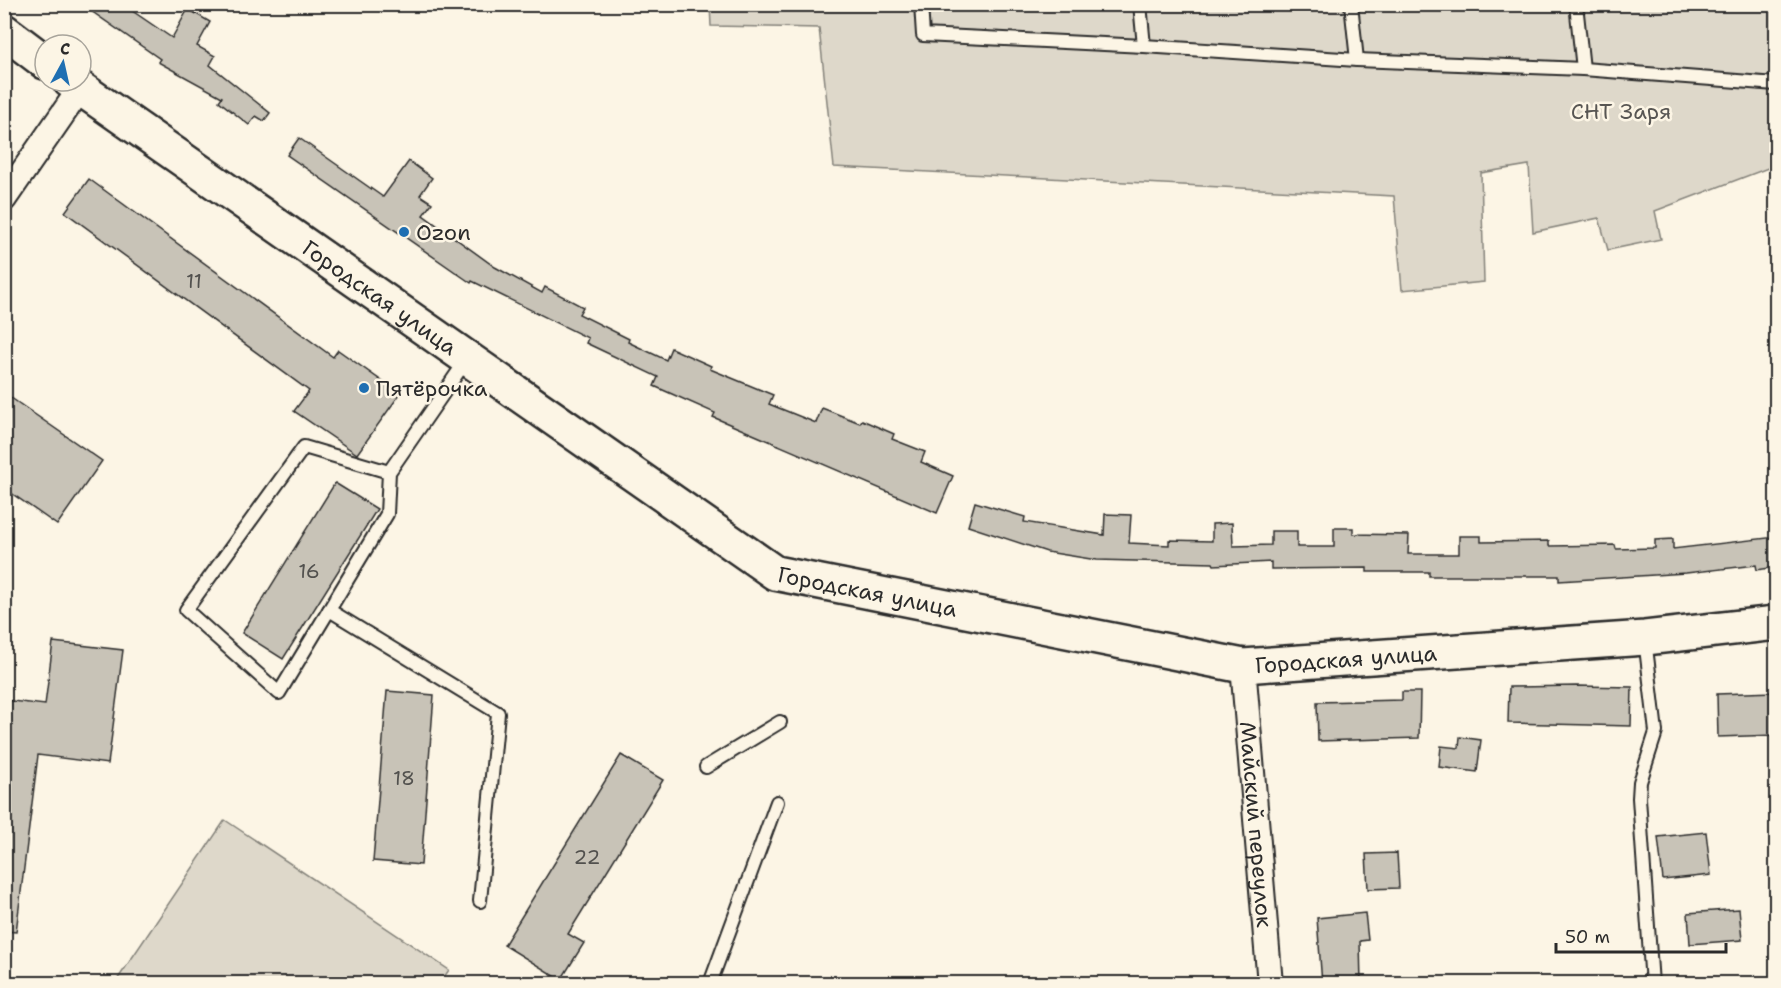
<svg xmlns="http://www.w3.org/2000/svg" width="1781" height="988" font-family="'Shantell Sans',sans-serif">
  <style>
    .green { fill: #ded8ca; stroke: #84827a; stroke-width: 1.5 }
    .building { fill: #c8c3b7; stroke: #2b2b2b; stroke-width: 1.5 }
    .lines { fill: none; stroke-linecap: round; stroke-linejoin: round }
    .lane-casing { stroke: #2b2b2b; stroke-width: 16 }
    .street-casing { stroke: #2b2b2b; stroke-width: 28 }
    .secondary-casing { stroke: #2b2b2b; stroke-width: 38 }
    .lane { stroke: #fcf5e5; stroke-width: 12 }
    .street { stroke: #fcf5e5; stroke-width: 24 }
    .secondary { stroke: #fcf5e5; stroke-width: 33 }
    .poi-dot { fill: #1f6fb2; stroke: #fcf5e5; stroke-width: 2 }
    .labels { text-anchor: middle; stroke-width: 5; stroke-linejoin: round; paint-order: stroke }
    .number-label { font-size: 20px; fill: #52514e }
    .park-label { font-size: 22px; fill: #585653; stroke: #fcf5e5 }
    .poi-label { font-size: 22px; fill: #2b2b2b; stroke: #fcf5e5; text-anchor: start }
    .street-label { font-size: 22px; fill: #2b2b2b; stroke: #fcf5e5 }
  </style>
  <rect width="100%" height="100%" fill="#fcf5e5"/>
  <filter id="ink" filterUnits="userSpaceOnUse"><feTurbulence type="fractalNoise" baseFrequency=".0167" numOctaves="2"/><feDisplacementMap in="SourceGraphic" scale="12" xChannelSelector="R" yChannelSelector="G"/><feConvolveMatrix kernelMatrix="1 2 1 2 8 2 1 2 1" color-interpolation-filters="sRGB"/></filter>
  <g filter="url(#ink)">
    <!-- green -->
    <g class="green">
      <path d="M710 5H1776V165L1655 211 1661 239 1608 250 1599 218 1533 232 1529 165 1481 173 1484 282 1402 290 1394 196 834 167 819 28 711 26Z"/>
      <path d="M225 820 449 970 440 983H115Z"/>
    </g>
    <!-- building -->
    <g class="building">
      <path d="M81 4H122L172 38 188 9 210 22 197 46 215 56 210 65 270 113 264 121 256 116 249 125 219 101 222 97 158 62 160 59Z"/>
      <path d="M299 138 383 197 409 161 432 178 420 195 432 203 423 215 495 267 542 293 545 287 583 307 579 314 629 339 628 342 666 360 671 348 711 366 710 369 773 395 769 404 816 423 822 408 860 423 862 420 894 434 892 439 925 452 921 462 953 476 937 513 713 417 715 413 654 386 658 377 586 343 588 338 472 281 471 283 287 155Z"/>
      <path d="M89 179 333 357 338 350 400 394 357 454 294 411 309 391 65 212Z"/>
      <path d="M4 393 102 461 57 525 4 488Z"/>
      <path d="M335 483 377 509 283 659 242 633Z"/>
      <path d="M975 502 1025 517 1024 522 1104 535 1105 514 1131 515 1129 543 1169 545V540L1212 541V524L1232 523 1233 546 1271 545V531H1297V547H1334V528H1353V534L1409 535 1408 554H1459V536H1481V542L1549 541V546L1615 545 1616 549 1655 548V540L1673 539V549L1776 537V567L1757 570 1756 565 1686 573 1559 581V576H1429V572H1367V568L1271 569V562L1214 565 1213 563 1097 560 1047 552 968 526Z"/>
      <path d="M53 642 123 650 108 764 38 755 16 932 4 931V700L45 705Z"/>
      <path d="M1577 686 1632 687 1631 726 1508 723 1509 687Z"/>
      <path d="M387 691 434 695 421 865 373 861Z"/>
      <path d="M1402 692H1420L1419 738 1318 741 1317 702 1402 700Z"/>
      <path d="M1775 692 1776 735 1718 737 1717 694Z"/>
      <path d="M1460 737 1481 740 1477 772 1439 767 1441 746 1459 748Z"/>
      <path d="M621 755 663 780 568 934 584 943 561 980 504 945Z"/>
      <path d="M1706 832 1711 875 1663 880 1658 837Z"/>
      <path d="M1397 853 1399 888 1368 889 1366 854Z"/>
      <path d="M1739 909 1742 940 1690 944 1688 913Z"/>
      <path d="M1365 913 1368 940 1360 941 1361 984H1322L1317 918Z"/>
    </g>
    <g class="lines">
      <!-- lane casing -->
      <g class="lane-casing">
        <g id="lane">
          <path d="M921 4 923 35 1144 46 1357 60 1583 69 1776 84"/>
          <path d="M1140 4 1144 46"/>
          <path d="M1351 4 1357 60"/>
          <path d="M1576 4 1583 69"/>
          <path d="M389 472 304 447 186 610 279 693 387 514 389 472 467 359"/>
          <path d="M329 610 498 713 480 901"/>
          <path d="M1645 639 1656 732 1640 782 1639 798 1652 984"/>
          <path d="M706 767 780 722"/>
          <path d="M712 978 777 802"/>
        </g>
      </g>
      <!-- street casing -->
      <g class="street-casing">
        <g id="street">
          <path d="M4 199 80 89"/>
          <path id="s1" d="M1243 666 1270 984"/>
        </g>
      </g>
      <!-- secondary casing -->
      <g class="secondary-casing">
        <g id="secondary">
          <path d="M4 31 45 62"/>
          <path id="s2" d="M70 81 775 573 1243 666 1645 638 1776 623"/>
        </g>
      </g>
      <!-- lane -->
      <use href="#lane" class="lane"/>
      <!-- street -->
      <use href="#street" class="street"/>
      <!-- secondary -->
      <use href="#secondary" class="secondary"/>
    </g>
  </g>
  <!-- markers -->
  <g class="poi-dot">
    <circle cx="404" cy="232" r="6"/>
    <circle cx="364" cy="388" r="6"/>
  </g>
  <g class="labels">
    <!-- number labels -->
    <g class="number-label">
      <text x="194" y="288">11</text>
      <text x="309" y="578">16</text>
      <text x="404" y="785">18</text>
      <text x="587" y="864">22</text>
    </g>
    <!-- park labels -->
    <g class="park-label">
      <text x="1621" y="119">СНТ Заря</text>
    </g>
    <!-- poi labels -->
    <g class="poi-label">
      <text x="416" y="240">Ozon</text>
      <text x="376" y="396">Пятёрочка</text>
    </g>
    <!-- street labels -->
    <g class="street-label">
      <text dy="8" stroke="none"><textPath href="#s2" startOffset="378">Городская улица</textPath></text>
      <text dy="8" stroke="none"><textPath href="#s2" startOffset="954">Городская улица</textPath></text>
      <text dy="8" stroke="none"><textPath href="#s2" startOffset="1440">Городская улица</textPath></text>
      <text dy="8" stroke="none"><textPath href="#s1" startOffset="159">Майский переулок</textPath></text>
    </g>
  </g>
  <!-- margin -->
  <rect width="1781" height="988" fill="none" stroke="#fcf5e5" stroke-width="24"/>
  <rect x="12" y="12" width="1757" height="964" fill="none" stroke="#2b2b2b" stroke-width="2" filter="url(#ink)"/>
  <!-- north arrow -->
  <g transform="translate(63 63) rotate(8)"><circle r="28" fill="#fcf5e5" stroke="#a8a49b" stroke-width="1.5"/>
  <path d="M0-4.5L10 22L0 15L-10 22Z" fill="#1f6fb2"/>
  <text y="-9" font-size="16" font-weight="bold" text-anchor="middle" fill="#2b2b2b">С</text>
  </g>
  <!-- scale -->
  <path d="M1556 943v9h170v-9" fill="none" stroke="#2b2b2b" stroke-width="3"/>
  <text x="1565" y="943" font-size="18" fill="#2b2b2b" stroke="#fcf5e5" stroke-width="4.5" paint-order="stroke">50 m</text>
</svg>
